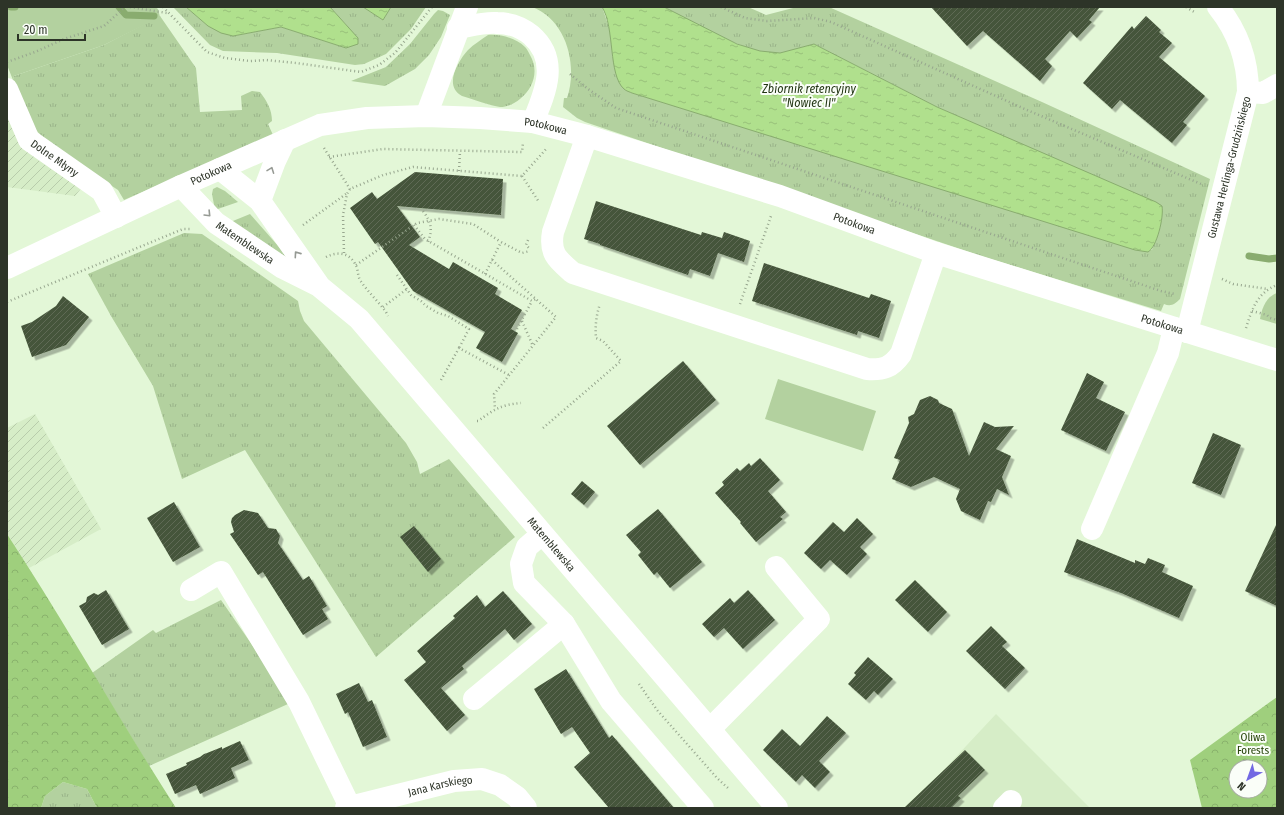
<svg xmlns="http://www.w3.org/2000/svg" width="1284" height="815" font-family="'Fira Sans Condensed',sans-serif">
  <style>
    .built { fill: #d6edc7 }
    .industrial { fill: url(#industrial-furrows) }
    .grass { fill: url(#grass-tufts) }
    .forest { fill: url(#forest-crowns); fill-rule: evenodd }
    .park { fill: #b3d19f }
    .water { fill: url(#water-ripples); stroke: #89ac6f }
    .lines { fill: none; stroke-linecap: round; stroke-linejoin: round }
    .stream { stroke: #89ac6f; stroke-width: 7 }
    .building { fill: url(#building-hatch); filter: url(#shadow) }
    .path { stroke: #97a68e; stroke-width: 2.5; stroke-dasharray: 1 3; stroke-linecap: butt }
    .minor { stroke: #fff; stroke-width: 22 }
    .oneway { stroke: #969a94 }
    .labels { text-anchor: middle; stroke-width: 4; stroke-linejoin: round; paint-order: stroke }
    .street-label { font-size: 11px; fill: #2d3428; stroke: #fafef8 }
    .park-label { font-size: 11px; fill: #244106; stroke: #fafef8 }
    .water-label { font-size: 12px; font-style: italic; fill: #223513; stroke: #fafef8 }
  </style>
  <defs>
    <pattern id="industrial-furrows" width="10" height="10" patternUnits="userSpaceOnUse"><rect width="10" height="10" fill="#d6edc7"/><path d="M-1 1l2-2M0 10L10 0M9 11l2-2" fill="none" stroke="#b8ccab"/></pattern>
    <pattern id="grass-tufts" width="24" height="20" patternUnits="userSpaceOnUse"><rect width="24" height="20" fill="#b3d19f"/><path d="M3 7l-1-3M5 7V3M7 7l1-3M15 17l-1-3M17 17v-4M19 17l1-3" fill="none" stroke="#9ab489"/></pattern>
    <pattern id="forest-crowns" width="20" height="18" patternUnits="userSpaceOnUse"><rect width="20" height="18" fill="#9fcf7d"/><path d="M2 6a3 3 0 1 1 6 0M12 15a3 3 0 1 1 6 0" fill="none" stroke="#89b26c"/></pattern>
    <pattern id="water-ripples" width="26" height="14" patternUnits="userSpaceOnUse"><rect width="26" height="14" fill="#b0e08d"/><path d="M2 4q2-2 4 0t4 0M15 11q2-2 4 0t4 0" fill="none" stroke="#98c17a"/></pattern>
    <pattern id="building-hatch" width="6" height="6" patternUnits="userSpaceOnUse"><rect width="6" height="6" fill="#45553a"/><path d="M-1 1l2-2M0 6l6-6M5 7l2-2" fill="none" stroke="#5e6b54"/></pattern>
    <filter id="shadow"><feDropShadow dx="3.5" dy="3.5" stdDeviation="0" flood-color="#0004"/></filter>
  </defs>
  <rect width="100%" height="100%" fill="#e3f7d7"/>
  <!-- built -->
  <path class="built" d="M996 714 1090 808H904L939 775Z"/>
  <!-- industrial -->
  <g class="industrial">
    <path d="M7 109 83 186 75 196 7 187Z"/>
    <path d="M35 414 101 529 29 568 7 534V428Z"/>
  </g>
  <!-- grass -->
  <g class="grass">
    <path d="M173 7H186L208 26 233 36 281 27 346 48 350 29 330 7H363L383 20 391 7H426L411 29 386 54 364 64 355 65 277 53 223 51 210 45Z"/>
    <path d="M532 7H602L632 93 1152 250 1154 243 1025 146 937 107 814 44C803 47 792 51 781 53 750 57 692 21 664 7H748L766 15 797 7H829L1042 102 1210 179 1180 299C1175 304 1171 307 1164 304L1161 311 984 257 585 122 577 118 563 107 564 98H567C578 66 567 20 532 7Z"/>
    <path d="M438 10 443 11 450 15 441 37 429 55 415 69 385 86 351 81 386 67 410 44 434 14Z"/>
    <path d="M160 16 196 68 200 112 242 110 241 96 252 91 260 92C267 101 272 110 272 121L268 124 273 135 124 200 118 190 51 146 32 126 13 80 14 76 104 45Z"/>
    <path d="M488 35C501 34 516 38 525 47 527 49 529 53 530 55 539 70 534 88 520 99 515 103 508 107 500 107 491 106 472 99 462 96 443 86 458 61 468 50 474 44 481 40 488 35Z"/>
    <path d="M217 187 225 191 238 202 215 210 212 194 213 189Z"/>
    <path d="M250 214 294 264 228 223Z"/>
    <path d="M184 233 202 234 298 301 300 311 304 321 406 443 417 462 420 474 449 459 515 537 376 657 245 450 182 479 153 386 111 316 88 274Z"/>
    <path d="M221 600 282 688 288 704 149 766 92 673 153 630 156 633Z"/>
    <path d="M63 782 87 789 97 808H41L45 796Z"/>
  </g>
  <!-- forest -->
  <g class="forest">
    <path d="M7 534C66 624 118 718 176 808H97L87 789 63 782 45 796 41 808H7Z"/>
    <path d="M1277 697V808H1202L1190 760ZM1236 767H1260V791H1236Z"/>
  </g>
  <!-- park -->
  <g class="park">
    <path d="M7 7H155L158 9 160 17 104 45 14 76 13 80 7 65Z"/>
    <path d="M1277 293V324L1260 319C1262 308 1266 297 1277 293Z"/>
    <path d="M778 379 876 411 863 451 765 419Z"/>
  </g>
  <!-- water -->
  <g class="water">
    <path d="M186 7H330L358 38V44L346 48 281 27 233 36 221 33 208 26Z"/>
    <path d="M363 7H391L383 20Z"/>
    <path d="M602 7H664L737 44 760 51 780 53 814 44 937 107 1156 202 1162 206C1164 217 1157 247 1148 252L1135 250 632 93C630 92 626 91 624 89 608 75 615 27 602 7Z"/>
  </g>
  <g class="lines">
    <!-- stream -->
    <g class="stream">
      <path d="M11 7H15"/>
      <path d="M119 7 126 15 154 16"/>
      <path d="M1249 256 1269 259 1277 258"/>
    </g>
  </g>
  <!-- building -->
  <g class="building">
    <path d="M931 7H1100L1089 20 1092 22 1077 38 1070 31 1045 59 1052 66 1040 81 983 31 967 46Z"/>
    <path d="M1146 16 1161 30 1159 32 1172 43 1159 57 1205 96 1183 122 1187 125 1172 143 1120 100 1112 109 1083 83 1132 26 1134 29Z"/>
    <path d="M415 172 503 179 501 215 397 206 420 237 409 245 449 269 453 262 498 288 495 294 522 310 511 329 518 333 502 362 476 348 485 332 413 291 378 242 375 244 350 208 372 192 377 199Z"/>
    <path d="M596 201 701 235 702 232 722 238 724 232 750 241 744 262 718 253 710 276 690 269 688 275 600 245V244L584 239Z"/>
    <path d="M764 263 869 298 871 294 891 301 879 338 858 331 857 335 752 301Z"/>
    <path d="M63 296 89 317 66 345 32 357 21 326 32 322 56 306Z"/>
    <path d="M683 361 716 400 640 465 607 426Z"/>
    <path d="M1087 373 1104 382 1096 398 1125 412 1106 451 1061 430Z"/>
    <path d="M930 396 938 400 939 403 952 409 969 456 984 422 995 427 1014 426 996 449 1011 456 1002 477 1009 495 997 489 991 502 988 501 980 520 961 511 956 499 960 489 934 477 911 487 892 479 900 460 894 458 909 423 908 417 914 414 920 400Z"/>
    <path d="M1213 433 1241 445 1221 495 1192 483Z"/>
    <path d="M760 458 780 480 768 491 786 512 780 517 783 519 756 542 740 523 741 522 715 493 724 485 722 482 737 468 740 471 749 463 751 466Z"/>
    <path d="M582 481 595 492 584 505 571 494Z"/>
    <path d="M174 502 200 547 173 562 147 518Z"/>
    <path d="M658 509 702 562 670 588 657 572 654 575 638 555 641 552 626 535Z"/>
    <path d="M244 510 258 513 268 528 276 529 280 536 278 543 303 580 309 576 327 606 322 609 328 619 303 635 263 572 258 575 230 534 234 532 231 522 232 518 235 515Z"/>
    <path d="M857 518 873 534 860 547 867 554 847 575 830 560 821 569 804 553 833 522 844 532Z"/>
    <path d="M1277 523V606L1245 591Z"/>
    <path d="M414 526 441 559 428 572 400 537Z"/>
    <path d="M1077 539 1135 563V560L1145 564 1148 558 1165 565 1162 572 1193 586 1179 618 1121 593 1064 572Z"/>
    <path d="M915 580 947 612 928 632 895 600Z"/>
    <path d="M106 590 129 629 102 645 79 606 86 602 87 597 94 593 98 595Z"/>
    <path d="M748 590 775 620 743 649 724 628 714 637 702 624 730 598 734 603Z"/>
    <path d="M503 591 532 624 514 640 505 629 462 666 464 669 441 688 465 715 447 731 404 680 426 662 417 651 455 618 453 616 477 595 485 607Z"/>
    <path d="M991 626 1007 642 1002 646 1025 668 1005 689 966 651Z"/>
    <path d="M868 657 893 679 878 695 874 691 866 700 848 684 856 675 854 673Z"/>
    <path d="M566 669 609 738 612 735 674 808H609L574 767 590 753 572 727 561 734 534 689Z"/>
    <path d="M359 683 368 702 372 700 387 737 363 747 348 712 345 714 336 694Z"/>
    <path d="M827 716 846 733 819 761 830 772 815 788 802 775 796 782 763 750 782 729 800 746Z"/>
    <path d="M240 741 249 760 231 768 235 778 200 794 196 785 175 794 166 774 187 765 186 763 200 757 204 754 207 753 222 747V749Z"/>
    <path d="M965 750 985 770 958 796 961 798 951 808H904Z"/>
  </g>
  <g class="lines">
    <!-- path -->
    <g class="path">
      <path d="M130 7 167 13"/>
      <path d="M163 7 207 52 225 58 250 61 266 60 296 63 361 72 379 65 395 53 432 7"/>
      <path d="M721 7 745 18 767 21 814 18 831 22 1027 110 1201 184"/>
      <path d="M1186 7 1196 13"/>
      <path d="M7 62 35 52 64 39 104 26 125 7"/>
      <path d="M570 74 588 89 616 108 1161 291 1175 294"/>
      <path d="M324 148 350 189"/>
      <path d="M329 157 383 149 522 152 523 143"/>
      <path d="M459 171 460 151"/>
      <path d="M522 176 539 202"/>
      <path d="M423 211C431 222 433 229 428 242"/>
      <path d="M303 225 346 194"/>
      <path d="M414 225 425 239 532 301 536 299"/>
      <path d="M528 240 526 245 530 249"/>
      <path d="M344 253 343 215 347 194 350 189 383 175 413 167 522 176 547 148"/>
      <path d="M326 257C338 251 351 252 357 268 358 272 358 276 360 280 367 291 378 301 386 312L388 316"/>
      <path d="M492 260 556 317 494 394 495 409"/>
      <path d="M356 265 417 223 439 219 473 224 501 242"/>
      <path d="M485 274 501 242 522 253 530 251"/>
      <path d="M397 275 411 295 421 301 426 306 438 313 448 316 469 329 459 348"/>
      <path d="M1222 279 1233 284 1268 289"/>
      <path d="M7 302 183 229H190"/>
      <path d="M740 304 771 216"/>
      <path d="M383 307 407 289"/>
      <path d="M1252 311 1267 315 1270 318 1277 320"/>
      <path d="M522 321 533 346"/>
      <path d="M1246 328C1252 309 1257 293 1277 285"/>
      <path d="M517 329 532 301"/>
      <path d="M441 380 459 348 509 375"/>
      <path d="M477 421H478C495 409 500 405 521 403"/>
      <path d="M543 428 621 361 603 341 596 338C595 327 596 316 600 304"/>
      <path d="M639 684 657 710 717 778 729 789"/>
    </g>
    <!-- minor -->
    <g class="minor">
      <path d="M458 28C470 26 484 22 497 23 510 23 521 27 531 35 560 60 545 93 533 122"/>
      <path id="s1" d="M7 89 29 140 102 191 116 217"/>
      <path d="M1248 92 1263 93 1277 85"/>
      <path d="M426 116 467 7"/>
      <path d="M587 136 553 232C549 254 558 260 573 273L867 369C883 370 891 368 901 354L936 253"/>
      <path d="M220 169 260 201 318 284"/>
      <path id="s2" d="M181 186 216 223 283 268 319 286 359 319 777 808"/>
      <path d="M260 201 275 161 285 140"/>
      <path id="s3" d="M7 268 181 186 320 125 367 118 426 116 480 118 533 122 587 136 780 196 936 253 1277 360"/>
      <path id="s4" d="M1187 332 1248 92C1248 60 1238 32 1218 7"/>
      <path d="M1092 529 1168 353 1174 328"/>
      <path d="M542 534 527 547 521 564 524 583 564 624 611 701 703 808"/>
      <path d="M191 590 221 572 299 702 350 807"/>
      <path d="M474 699 564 624"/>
      <path d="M710 729 819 619 776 567"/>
      <path id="s5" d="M346 808 454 781 482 779 500 785 517 797 526 808"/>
      <path d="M1004 808 1011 801"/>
    </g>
  </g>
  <!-- one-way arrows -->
  <defs><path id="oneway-chevron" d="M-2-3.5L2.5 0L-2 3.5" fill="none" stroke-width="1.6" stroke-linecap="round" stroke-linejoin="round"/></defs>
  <g class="oneway">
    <use href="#oneway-chevron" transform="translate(271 170) rotate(-69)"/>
    <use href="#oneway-chevron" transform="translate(208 214) rotate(46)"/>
    <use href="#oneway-chevron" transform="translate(297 254) rotate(-125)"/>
  </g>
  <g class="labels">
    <!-- street labels -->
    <g class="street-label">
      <text dy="4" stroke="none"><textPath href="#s3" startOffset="571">Potokowa</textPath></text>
      <text dy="4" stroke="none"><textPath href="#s1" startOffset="87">Dolne Młyny</textPath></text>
      <text dy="4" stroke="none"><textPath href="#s4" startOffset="170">Gustawa Herlinga-Grudzińskiego</textPath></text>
      <text dy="4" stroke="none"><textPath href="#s3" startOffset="225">Potokowa</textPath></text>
      <text dy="4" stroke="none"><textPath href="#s3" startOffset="895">Potokowa</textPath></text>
      <text dy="4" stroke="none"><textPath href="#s2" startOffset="86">Matemblewska</textPath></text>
      <text dy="4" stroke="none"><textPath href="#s3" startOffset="1219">Potokowa</textPath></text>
      <text dy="4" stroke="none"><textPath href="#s2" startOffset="520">Matemblewska</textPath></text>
      <text dy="4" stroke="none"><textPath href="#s5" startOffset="97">Jana Karskiego</textPath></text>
    </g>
    <!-- park labels -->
    <g class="park-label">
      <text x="1253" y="741">Oliwa<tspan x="1253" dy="13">Forests</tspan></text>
    </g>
    <!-- water labels -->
    <g class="water-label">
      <text x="809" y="93">Zbiornik retencyjny<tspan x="809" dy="14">"Nowiec II"</tspan></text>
    </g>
  </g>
  <!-- border -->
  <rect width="1284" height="815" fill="none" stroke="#2d3428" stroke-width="16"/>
  <!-- north arrow -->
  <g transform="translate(1248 779) rotate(221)"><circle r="19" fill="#fafef8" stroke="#a8ada5"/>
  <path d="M0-3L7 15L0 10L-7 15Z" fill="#7268e3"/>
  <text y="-6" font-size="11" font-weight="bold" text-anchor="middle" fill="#2d3428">N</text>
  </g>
  <!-- scale -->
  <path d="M18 34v6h67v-6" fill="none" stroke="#2d3428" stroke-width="2"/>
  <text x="24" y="34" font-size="12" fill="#2d3428" stroke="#fafef8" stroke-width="3" paint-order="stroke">20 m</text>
</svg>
